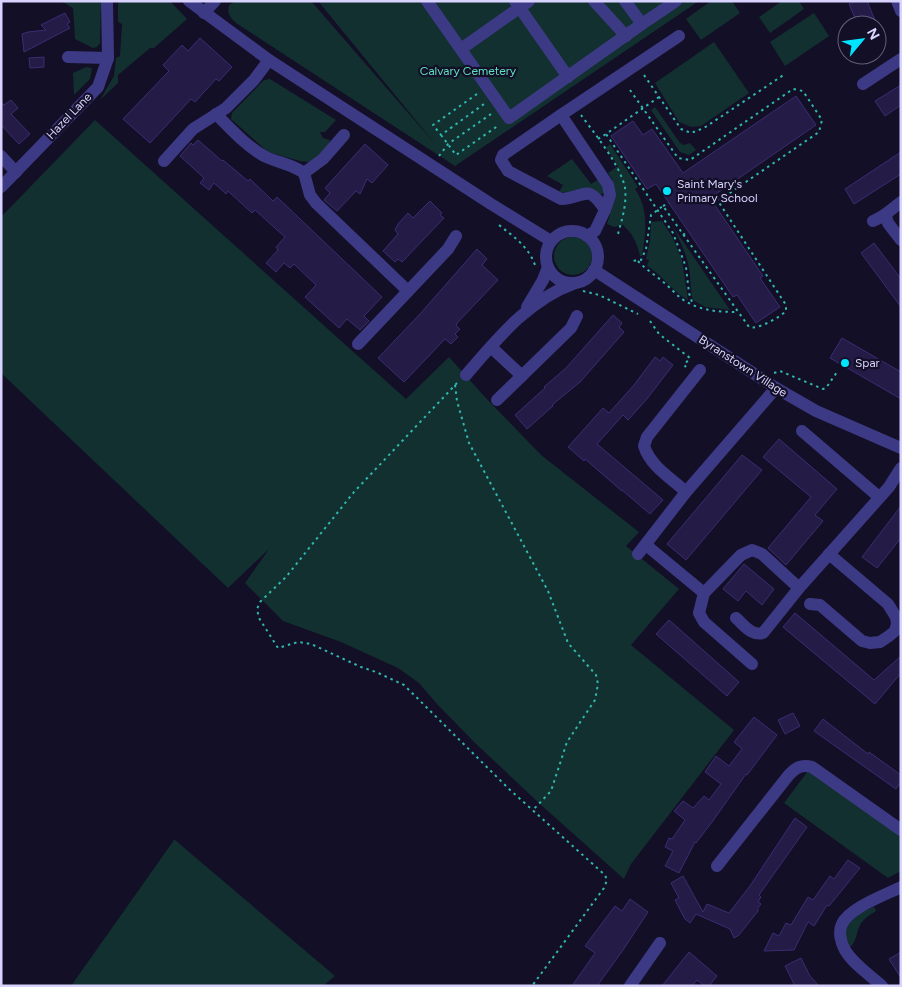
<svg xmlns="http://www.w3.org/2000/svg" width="902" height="987" font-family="Figtree,sans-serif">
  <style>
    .green { fill: #12302f }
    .building { fill: #241b47; stroke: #3b2d73 }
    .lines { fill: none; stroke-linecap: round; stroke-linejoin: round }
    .path { stroke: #2fb8b0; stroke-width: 2; stroke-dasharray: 2.5 4; stroke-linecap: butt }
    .minor { stroke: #3d3a85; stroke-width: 12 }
    .poi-dot { fill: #00e5ff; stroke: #130f26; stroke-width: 2 }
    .labels { text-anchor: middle; stroke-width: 4.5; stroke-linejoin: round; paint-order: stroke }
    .park-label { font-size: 12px; fill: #5fe0c0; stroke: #130f26 }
    .street-label { font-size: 12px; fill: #d9d4ff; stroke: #130f26 }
    .poi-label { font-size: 12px; fill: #d9d4ff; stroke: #130f26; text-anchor: start }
  </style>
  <rect width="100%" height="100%" fill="#130f26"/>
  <!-- green -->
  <g class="green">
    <path d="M61 1H101L100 43 97 47 93 48 75 39 73 8Z"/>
    <path d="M118 1H170L187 19 154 48H150L118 75V83L100 100 114 76 116 58 120 56 122 24 118 22Z"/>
    <path d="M236 1H311L436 145 318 1H699L455 166 236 23C230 17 227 14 229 5Z"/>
    <path d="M711 1H732L740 13 701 40 686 19Z"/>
    <path d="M782 1H799L804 9 770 33 759 17Z"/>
    <path d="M814 13 829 36 785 66 770 42Z"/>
    <path d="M714 42 749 93 701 126 691 127 679 122 655 83Z"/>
    <path d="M86 67 92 68 90 79 74 95 73 73Z"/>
    <path d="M270 79 336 120 325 132H320L323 138 330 140 328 147 313 161 308 162 300 161 268 152 231 119 232 113 264 80Z"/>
    <path d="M655 107 680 143 684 145 690 143 696 150 689 155 680 152 651 110Z"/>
    <path d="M95 120 406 399 449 357 484 396 541 455 639 532 626 546 679 589 631 645 734 730 631 864 624 879 540 804 474 742 437 704 419 683 398 668 341 642 283 621 245 583 269 549 228 588 1 373V217Z"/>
    <path d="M610 144 638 187 635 189C649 209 646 233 642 256H640C637 243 633 234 623 225L614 227 607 224 615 198 612 179 608 173 618 166 606 148Z"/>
    <path d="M572 159 591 184 598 180 604 190 603 194H599L585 188 568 193 559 192 563 185 547 176Z"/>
    <path d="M662 221 673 238 682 260 688 300C672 292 663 275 647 266L649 260 646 259 650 240 651 222Z"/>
    <path d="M671 224 730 310 705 307 693 300C690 290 691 279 689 268 686 252 679 238 671 224Z"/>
    <circle cx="573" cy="256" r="19"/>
    <path d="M808 771 901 836V871L888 878 784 803Z"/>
    <path d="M174 840H175L335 976 323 986H71Z"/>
    <path d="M874 907 876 911C870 915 864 918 860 925 856 933 857 941 850 947L844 932C850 918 860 913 874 907Z"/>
  </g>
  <!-- building -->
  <g class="building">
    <path d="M855 1H867L877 25H858L849 4Z"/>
    <path d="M65 13 70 22 67 24 70 28 24 52 22 34 28 32 46 30 41 25Z"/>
    <path d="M200 38 232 67 219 81 216 79 195 102 191 99 150 143 123 119 169 71 163 65 182 45 188 51Z"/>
    <path d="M44 57V67L30 68 29 58Z"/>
    <path d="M901 85V105L885 116 875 101Z"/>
    <path d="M796 96 816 125 710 198 763 276 760 278 780 307 756 323 737 295 733 297 656 184 647 189 611 136 633 121 643 135 652 129 683 173Z"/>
    <path d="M11 100 18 108 11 114 30 134 19 144 1 125V102L4 105Z"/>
    <path d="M198 140 222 161 223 160 248 181 250 179 273 201 277 197 382 297 364 316 369 321 360 330 347 319 339 328 305 297 316 285 294 264 290 268 284 263 276 272 266 263 278 250 276 247 285 237 255 210 252 213 228 191 226 194 214 183 209 190 200 183 204 178 180 156 191 143 193 145Z"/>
    <path d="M365 144 388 165 372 183 367 179 360 194 356 191 337 211 324 200 330 193 325 188Z"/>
    <path d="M901 152V174L854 204 845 189Z"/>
    <path d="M430 201 442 213 440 215 444 218 402 262 398 259 395 262 383 251 398 234 395 230 398 224 408 213 413 218Z"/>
    <path d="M874 243 901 279V307L861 253Z"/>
    <path d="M477 249 487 259 482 265 498 280 457 323 456 326 460 329 455 334 458 337 451 344 445 339 404 382 378 358 420 314Z"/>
    <path d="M613 315 622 323 619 327 624 332 580 382 552 405 553 406 527 429 515 415 545 388 544 387 566 368Z"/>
    <path d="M842 338 901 372V399L830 358Z"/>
    <path d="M655 357 660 361 663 357 673 365 646 400 628 420 623 415 597 444 663 500 650 514 622 490V491L585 459 584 461 568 447 603 408 609 413 634 385Z"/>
    <path d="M779 439 837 489 815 515 823 521 786 565 768 548 811 497 763 457Z"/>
    <path d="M742 455 762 470 686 560 667 544Z"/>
    <path d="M901 506V538L877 568 862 557Z"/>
    <path d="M744 564 774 589 762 605 746 591 738 601 723 589Z"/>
    <path d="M795 613 874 680 901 656V673L875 704 783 627Z"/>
    <path d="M669 620 739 682 727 696 656 634Z"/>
    <path d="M793 713 800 726 785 734 778 720Z"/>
    <path d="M754 717 777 735 747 775 746 774 712 822 696 843 695 842 679 873 665 866 673 851 665 847 669 838 672 839 685 820 674 811 683 801 693 808 704 796 709 800 721 784 705 772 716 756 729 766 742 749 734 742Z"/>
    <path d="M823 719 868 754 869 752 901 775V782L896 789 814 731Z"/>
    <path d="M795 818 807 827 759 895 761 897 758 902 761 904 758 908V911L739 935 734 938 730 929 696 914 690 923 685 919 675 900 679 898 671 883 683 876 703 912 707 904 729 913 750 886Z"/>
    <path d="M848 860 860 868 829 906 827 905 814 926 808 922 794 950 764 951 773 933 779 936 786 923 791 925 808 897 813 900 830 876 834 879Z"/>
    <path d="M630 899 648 912 623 950 597 986H572L595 953 585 946 615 906 622 911Z"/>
    <path d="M689 952 717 976 709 986H705L697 980 692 986H662Z"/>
    <path d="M901 952V978L889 959Z"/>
    <path d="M801 958 810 976 819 986H795L785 966Z"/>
  </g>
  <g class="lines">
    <!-- path -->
    <g class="path">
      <path d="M644 75 681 129 691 133 704 128 785 74"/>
      <path d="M630 90 678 158 690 160 793 89 803 91 822 120 819 132 718 201 786 305V311C779 318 757 330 749 327L663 206 651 215 646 249 641 260 630 261"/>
      <path d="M477 94 433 125 441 135 484 104"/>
      <path d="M659 97 606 134 673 233 686 267 689 293 693 305"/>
      <path d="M581 115C595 134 621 166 625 188 627 204 622 219 618 234"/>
      <path d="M441 135 456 155 499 125"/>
      <path d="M598 139 606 134"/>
      <path d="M439 156 448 144 491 114"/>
      <path d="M663 206 669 203"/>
      <path d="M499 225C514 237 528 246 535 265"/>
      <path d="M683 235 688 231"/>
      <path d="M638 261C645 269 654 274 662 281 669 286 675 294 682 299 700 311 718 312 738 312"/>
      <path d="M583 291 599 295 638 314"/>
      <path d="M650 321 659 334 690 358 684 365 686 367"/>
      <path d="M774 373 780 371 823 389 826 388 837 372"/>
      <path d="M457 383 354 492 286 577 260 602 257 609 259 618 278 648 298 642 311 644 361 667 376 672 404 685 509 789 605 875 607 880 604 888 532 986"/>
      <path d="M455 385 457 401 469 443 548 591 568 643 596 675 598 684 595 700 567 742 551 791 533 810"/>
    </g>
    <!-- minor -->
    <g class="minor">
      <path d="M189 1 269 60 491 204 551 241"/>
      <path d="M427 1 509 118 642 24"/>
      <path d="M515 1 568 77"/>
      <path d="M594 1 626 36"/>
      <path d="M625 1 642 24 676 1"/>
      <path d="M897 1 901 11"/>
      <path d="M204 13 215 1"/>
      <path d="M461 49 529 1"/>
      <path d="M68 57 108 58"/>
      <path d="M863 84 901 59"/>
      <path d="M216 114C230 128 246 146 264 156 278 163 292 164 304 173L310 195 316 203 408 291"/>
      <path d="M561 115 503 155 501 160 508 171 561 199C585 198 587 182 605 210L595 231 587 236"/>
      <path d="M1 156 16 172"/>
      <path d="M164 161 193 129 226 108 254 80 269 60"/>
      <path d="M304 173 323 159 344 135"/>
      <path d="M1 187 98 87 108 58 107 1"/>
      <path d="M605 210 610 195 608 185 561 115 679 36"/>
      <path d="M886 216 888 223 901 240"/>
      <path d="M873 221C886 216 890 210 901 202"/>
      <circle cx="572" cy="257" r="26"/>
      <path d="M594 270 776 388 816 411 901 448"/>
      <path d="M527 307 543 280 548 267"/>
      <path d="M358 344 448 249 456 236"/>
      <path d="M491 347 522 376"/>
      <path d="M466 375C498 338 528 300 575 283"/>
      <path d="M497 400 571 328 577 316"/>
      <path d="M802 431 879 497"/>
      <path d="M686 492C670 477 651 467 644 446L647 437 700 370"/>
      <path d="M646 545 704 593"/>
      <path d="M638 554 686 492 776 388"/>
      <path d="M810 604 820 605 862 641 870 643 880 642 889 636 895 631 897 624 896 617 888 604 829 554"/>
      <path d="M736 618C744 625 751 636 763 633L799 588 889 487 901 468"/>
      <path d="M752 664 704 622 699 613 704 593 741 555 752 550 762 554 799 588"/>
      <path d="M717 866 788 776C795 768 801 764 812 767L901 830"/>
      <path d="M630 986 660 943"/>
      <path d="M882 986C870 975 853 964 845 950 841 943 838 932 842 924 849 908 885 895 901 887"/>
    </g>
  </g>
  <!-- markers -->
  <g class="poi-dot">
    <circle cx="667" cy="191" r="5"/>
    <circle cx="845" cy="363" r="5"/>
  </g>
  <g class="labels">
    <!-- park labels -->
    <g class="park-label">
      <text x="468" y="75">Calvary Cemetery</text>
    </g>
    <!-- street labels -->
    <g class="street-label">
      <text transform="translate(69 116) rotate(-46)" y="4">Hazel Lane</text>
      <text transform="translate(743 366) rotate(33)" y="4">Byranstown Village</text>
    </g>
    <!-- poi labels -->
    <g class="poi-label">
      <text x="677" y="188">Saint Mary's<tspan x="677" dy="14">Primary School</tspan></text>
      <text x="855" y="367">Spar</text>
    </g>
  </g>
  <!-- border -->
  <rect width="902" height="987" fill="none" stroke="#d9d4ff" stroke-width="5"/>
  <!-- north arrow -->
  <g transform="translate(862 40) rotate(61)"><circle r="24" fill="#130f26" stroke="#625e7d"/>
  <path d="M0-4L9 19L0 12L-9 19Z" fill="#00e5ff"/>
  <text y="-8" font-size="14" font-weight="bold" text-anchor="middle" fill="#d9d4ff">N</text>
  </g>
</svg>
